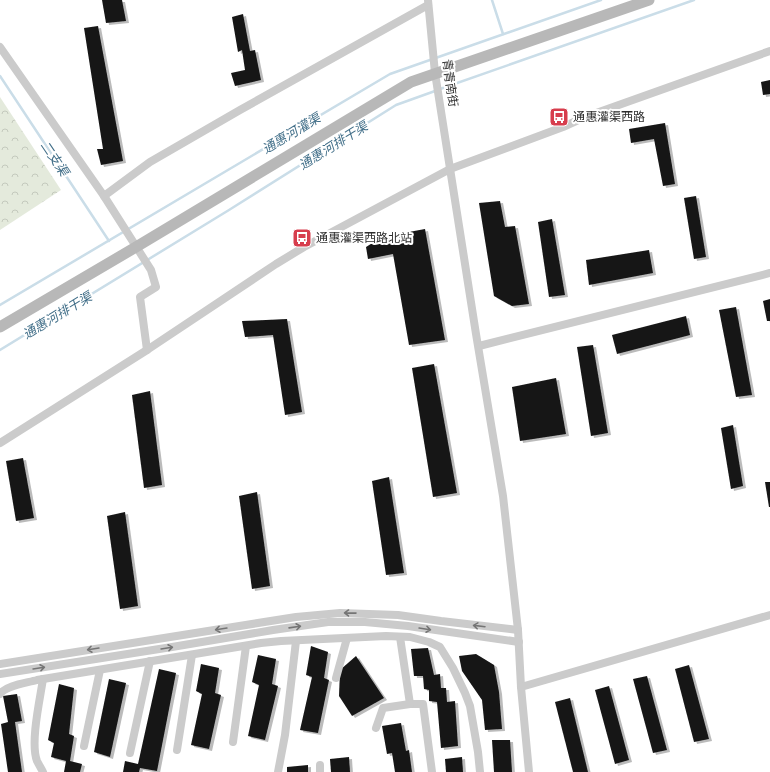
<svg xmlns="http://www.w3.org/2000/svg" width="770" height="772" font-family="'Roboto Condensed','Noto Sans SC',sans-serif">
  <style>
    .park { fill: url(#park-crowns) }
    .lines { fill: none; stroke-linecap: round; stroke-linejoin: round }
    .stream { stroke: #cadde8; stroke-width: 2.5 }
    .building { fill: #151515; filter: url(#shadow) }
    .street { stroke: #cbcbcb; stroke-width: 8 }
    .secondary { stroke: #b8b8b8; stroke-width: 11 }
    .oneway { stroke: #757575 }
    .labels { text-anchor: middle; stroke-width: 4; stroke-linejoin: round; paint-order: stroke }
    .street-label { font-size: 12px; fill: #2e2e2e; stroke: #fff }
    .poi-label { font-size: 12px; fill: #2e2e2e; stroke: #fff; text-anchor: start }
    .water-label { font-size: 13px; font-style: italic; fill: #426f89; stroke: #fff }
  </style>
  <defs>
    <pattern id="park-crowns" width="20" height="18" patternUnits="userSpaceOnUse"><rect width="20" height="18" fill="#e4eadc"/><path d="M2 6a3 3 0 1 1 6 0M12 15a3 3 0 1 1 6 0" fill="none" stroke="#c4c9bd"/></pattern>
    <filter id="shadow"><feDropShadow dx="3" dy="2" stdDeviation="0" flood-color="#0004"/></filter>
  </defs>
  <rect width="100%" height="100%" fill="#fff"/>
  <!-- park -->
  <path class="park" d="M0 97 61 190 0 230Z"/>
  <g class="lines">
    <!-- stream -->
    <g class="stream">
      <path d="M492 0 503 34"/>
      <path d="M0 76 109 241"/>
      <path d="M440 89 694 0"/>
      <path d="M0 305 390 74 601 0"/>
      <path d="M0 350 229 210 396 105 435 91"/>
    </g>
  </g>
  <!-- building -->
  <g class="building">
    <path d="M102 0H122L126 21 106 23Z"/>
    <path d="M243 14 250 51 255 50 261 80 235 86 231 73 245 70 242 50 238 52 232 17Z"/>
    <path d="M98 26 123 161 101 165 97 149H103L84 28Z"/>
    <path d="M770 80V94L763 95 761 82Z"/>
    <path d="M665 123 675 184 663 186 654 139 631 143 629 129Z"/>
    <path d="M696 196 706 257 694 259 684 198Z"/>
    <path d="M500 201 505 227 515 226 529 304 512 306 494 296 479 203Z"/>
    <path d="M552 219 565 295 549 297 538 222Z"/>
    <path d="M425 229 445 340 409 345 393 254 368 259 366 247 382 237Z"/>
    <path d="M649 250 653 273 589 285 586 260Z"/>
    <path d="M770 299V321H767L763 301Z"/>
    <path d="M736 307 752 395 736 397 719 310Z"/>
    <path d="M686 316 690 335 617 354 612 335Z"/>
    <path d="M287 319 302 412 285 415 273 335 245 337 242 321Z"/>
    <path d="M593 345 608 433 591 436 577 347Z"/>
    <path d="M434 364 457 493 433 497 412 368Z"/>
    <path d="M556 378 566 434 520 441 512 387Z"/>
    <path d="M150 391 162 485 144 488 132 395Z"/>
    <path d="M733 425 743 486 731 489 721 428Z"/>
    <path d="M23 458 34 518 16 521 6 461Z"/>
    <path d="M389 477 404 573 386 575 372 481Z"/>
    <path d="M765 482H770V507H769Z"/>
    <path d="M257 492 270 586 252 589 239 496Z"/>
    <path d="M125 512 138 606 120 609 107 516Z"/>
    <path d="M311 646 328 652 324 678 329 680 318 733 300 730 312 677 306 675Z"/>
    <path d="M428 648 434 675 440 674 441 688H446L447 702 455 701 458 746 441 748 437 702 429 701V690L424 689 423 676H414L411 649Z"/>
    <path d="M476 654 494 665 499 692 502 729 485 730 482 700 462 671 459 656Z"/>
    <path d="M258 655 276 659 272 684 278 686 265 740 248 736 259 685 252 682Z"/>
    <path d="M356 656 384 698 352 716 339 696 340 670Z"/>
    <path d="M201 664 219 668 215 693 221 695 209 749 191 745 202 694 196 691Z"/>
    <path d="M689 665 709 739 694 742 675 669Z"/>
    <path d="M159 669 176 673 157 771 140 768 139 772H123L125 761 138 764Z"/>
    <path d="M647 676 667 750 653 753 633 679Z"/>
    <path d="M109 679 126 683 110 757 94 752Z"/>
    <path d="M59 684 74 688 69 734 74 736 70 761 82 764 80 772H64L66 761 51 757 54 743 48 740Z"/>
    <path d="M609 686 629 760 615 764 595 690Z"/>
    <path d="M17 694 22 721 15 722 22 772H8L1 724 8 722 3 696Z"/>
    <path d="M570 698 588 772H573L555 702Z"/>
    <path d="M401 723 406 751 409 750 412 772H395L392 753 387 754 382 726Z"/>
    <path d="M492 740H510L512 772H494Z"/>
    <path d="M349 757 350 772H331L330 759Z"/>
    <path d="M462 757 463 772H446L445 759Z"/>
    <path d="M308 765V772H287V767Z"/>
  </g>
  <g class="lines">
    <!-- street -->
    <g class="street">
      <path d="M428 0 435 73 476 334 503 496 518 630 521 687 529 772"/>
      <path d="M0 47 104 196 151 270 156 287 140 297 147 350"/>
      <path d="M104 196 150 162 240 110 428 5"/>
      <path d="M479 346 770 273"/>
      <path d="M0 443 147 350 276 264 304 247 450 169 563 127 585 117 770 51"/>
      <path d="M400 637 410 704H423L432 772"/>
      <path d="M0 664 296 617 340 613 398 615 441 621 518 630"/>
      <path d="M0 674 172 647 273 630 328 622H365L408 626 519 642"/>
      <path d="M336 678 347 638"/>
      <path d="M43 679C40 699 30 743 37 761 39 765 41 768 43 772"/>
      <path d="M521 687 770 615"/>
      <path d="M0 694C6 685 27 683 37 680L261 643 281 641 386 636 410 637 429 642 440 647 453 668 465 693 470 706 478 752 480 772"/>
      <path d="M376 728 383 708 410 704"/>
      <path d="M233 742 246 646"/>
      <path d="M84 746 100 670"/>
      <path d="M177 750 192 655"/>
      <path d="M130 753 150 661"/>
      <path d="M320 765V772"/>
      <path d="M278 772 285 735 296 641"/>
    </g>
    <!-- secondary -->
    <path class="secondary" d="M0 327 136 247 411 82 649 0"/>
  </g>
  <!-- one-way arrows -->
  <defs><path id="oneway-shaft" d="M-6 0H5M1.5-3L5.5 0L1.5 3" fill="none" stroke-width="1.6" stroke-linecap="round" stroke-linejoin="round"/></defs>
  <g class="oneway">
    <use href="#oneway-shaft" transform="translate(350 613) rotate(-179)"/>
    <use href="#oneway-shaft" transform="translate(479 626) rotate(-173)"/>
    <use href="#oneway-shaft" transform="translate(295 627) rotate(-8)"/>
    <use href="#oneway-shaft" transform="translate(221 629) rotate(171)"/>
    <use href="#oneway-shaft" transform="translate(425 629) rotate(9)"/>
    <use href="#oneway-shaft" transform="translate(167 648) rotate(-9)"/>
    <use href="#oneway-shaft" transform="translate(93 649) rotate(171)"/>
    <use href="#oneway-shaft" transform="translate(39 668) rotate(-9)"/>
  </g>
  <!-- icons -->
  <defs>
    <g id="bus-square" transform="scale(1)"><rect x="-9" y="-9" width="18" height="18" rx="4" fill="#d73d4d" stroke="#fff"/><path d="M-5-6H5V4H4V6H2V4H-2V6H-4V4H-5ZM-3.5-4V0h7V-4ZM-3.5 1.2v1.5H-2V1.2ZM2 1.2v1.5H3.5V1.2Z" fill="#fff"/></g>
  </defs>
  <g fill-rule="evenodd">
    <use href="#bus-square" x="559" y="117"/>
    <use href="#bus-square" x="302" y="238"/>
  </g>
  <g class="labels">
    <!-- street labels -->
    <g class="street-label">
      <text transform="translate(450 83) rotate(82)" y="4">青青南街</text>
    </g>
    <!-- poi labels -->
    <g class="poi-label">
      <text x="573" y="121">通惠灌渠西路</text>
      <text x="316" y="242">通惠灌渠西路北站</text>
    </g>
    <!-- water labels -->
    <g class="water-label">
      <text transform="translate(291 133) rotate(-31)" y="5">通惠河灌渠</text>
      <text transform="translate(333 145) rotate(-32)" y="5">通惠河排干渠</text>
      <text transform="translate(55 158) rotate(56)" y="5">二支渠</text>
      <text transform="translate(57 315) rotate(-31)" y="5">通惠河排干渠</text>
    </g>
  </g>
</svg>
